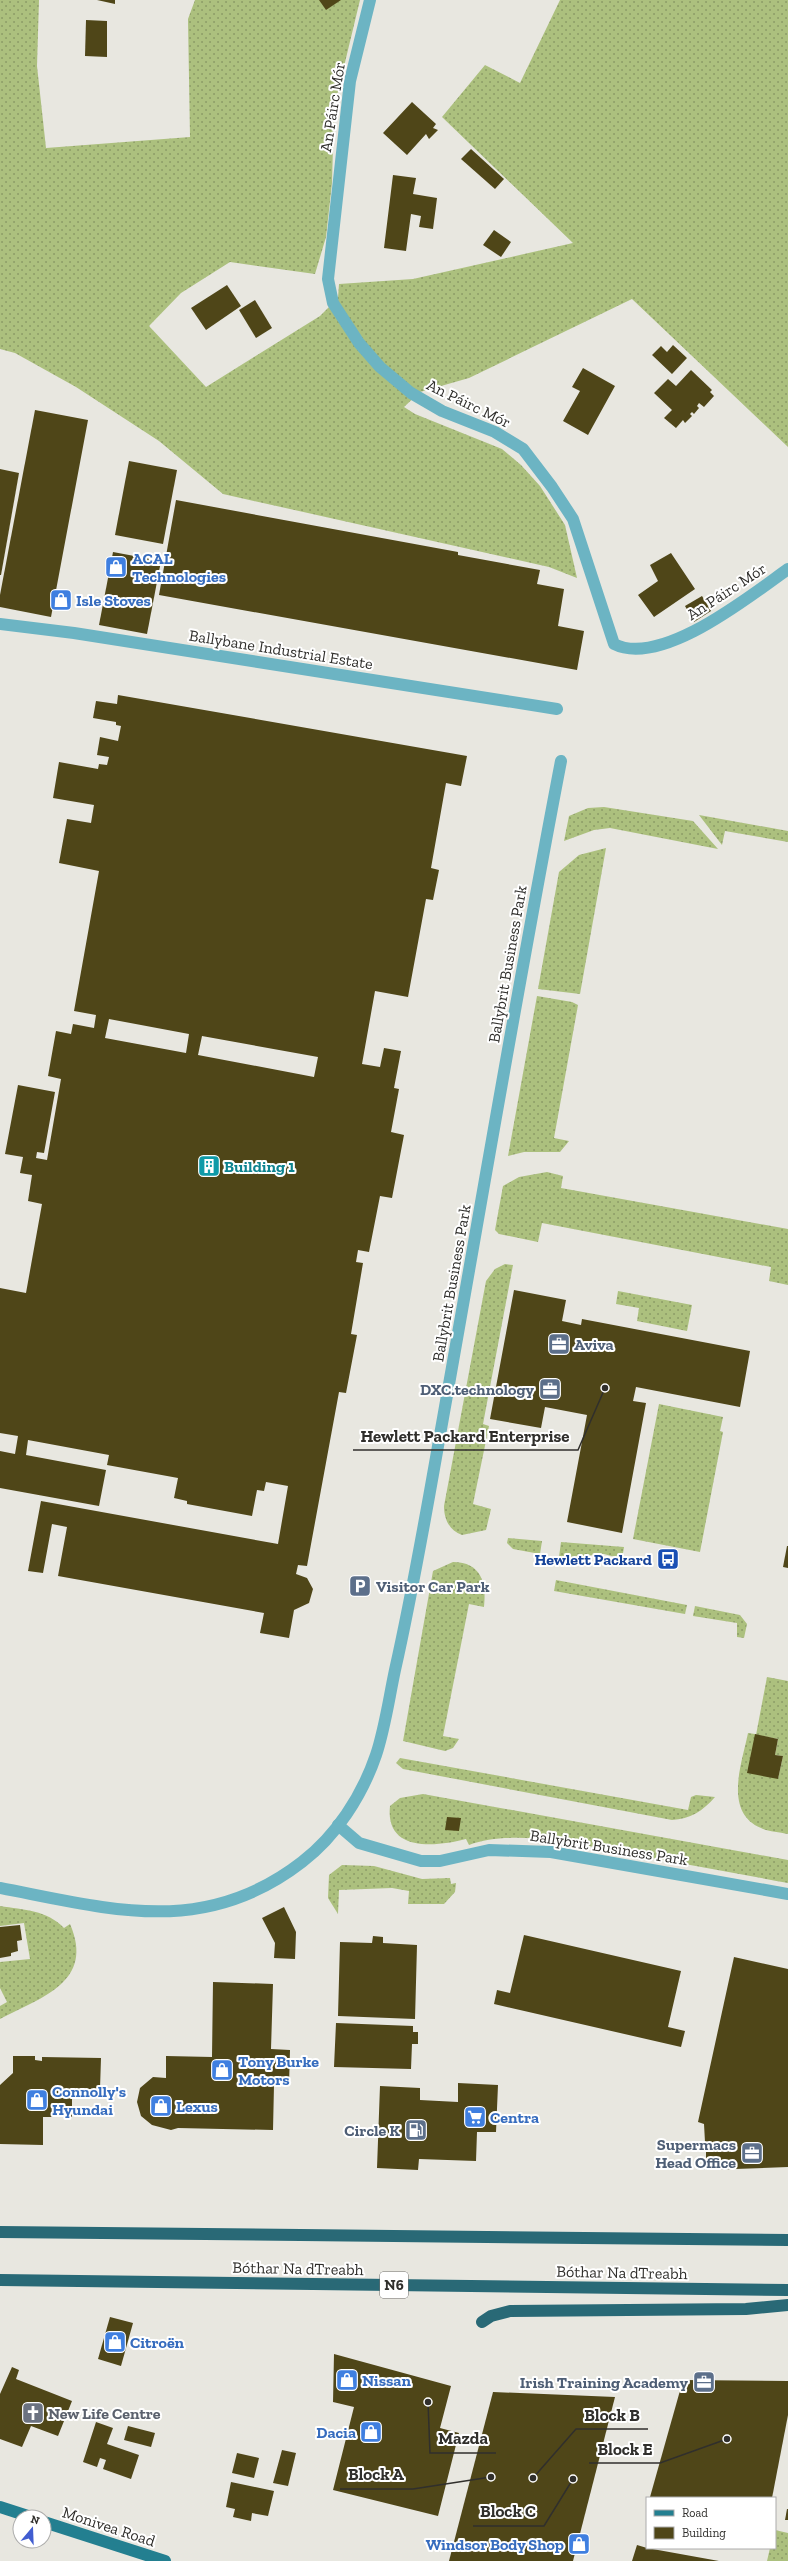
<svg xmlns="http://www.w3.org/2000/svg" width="788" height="2561" font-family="'Zilla Slab',serif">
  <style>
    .grass { fill: url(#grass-dots) }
    .building { fill: #4f4618; fill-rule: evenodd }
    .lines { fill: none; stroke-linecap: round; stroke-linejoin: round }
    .minor { stroke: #6cb4c3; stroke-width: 12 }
    .major { stroke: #237f90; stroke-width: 12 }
    .highway { stroke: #296976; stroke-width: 12 }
    .labels { text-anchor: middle; stroke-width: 4; stroke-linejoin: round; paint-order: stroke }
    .shield { fill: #fff; stroke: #6e6d6b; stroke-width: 1 }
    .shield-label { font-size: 15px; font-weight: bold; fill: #302f2c }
    .street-label { font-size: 16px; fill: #302f2c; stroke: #fff }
    .shop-label { font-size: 16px; font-weight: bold; fill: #366cbe; stroke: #fff; text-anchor: start }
    .culture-label { font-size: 16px; font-weight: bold; fill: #0d838f; stroke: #fff; text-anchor: start }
    .service-label { font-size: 16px; font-weight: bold; fill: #4e5e75; stroke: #fff; text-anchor: end }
    .transit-label { font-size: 16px; font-weight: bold; fill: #164399; stroke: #fff; text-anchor: end }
    .worship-label { font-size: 16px; font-weight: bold; fill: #5b616d; stroke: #fff; text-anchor: start }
    .leader { fill: none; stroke: #302f2c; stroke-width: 1.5 }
    .callout-dot { fill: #302f2c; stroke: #fff; stroke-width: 1.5 }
    .callout-label { font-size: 17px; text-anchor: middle; font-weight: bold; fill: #302f2c; stroke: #fff; stroke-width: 4; stroke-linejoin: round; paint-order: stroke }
  </style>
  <defs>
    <pattern id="grass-dots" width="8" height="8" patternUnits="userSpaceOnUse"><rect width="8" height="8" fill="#acc07e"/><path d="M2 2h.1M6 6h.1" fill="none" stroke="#8c9c67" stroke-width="1.8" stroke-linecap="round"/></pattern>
  </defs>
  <rect width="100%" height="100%" fill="#e8e7e0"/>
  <!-- grass -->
  <g class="grass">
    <path d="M0 0H39L37 66 46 148 190 137 188 19 195 0H360L334 108 332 183 326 237 315 274 230 262 181 293 149 326 206 387 320 316 338 298 339 284 413 279 573 243 442 117 485 65 520 83 560 0H788V447L632 299 469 378 420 392 404 407 415 414 502 449 521 465 540 486 565 525 577 578 549 567 223 494 159 441 76 387 15 353 0 349Z"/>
    <path d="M604 807 693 821 718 849 610 828 594 830 564 841 569 816 588 808Z"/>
    <path d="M699 815 788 831V842L725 831 722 845Z"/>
    <path d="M606 848 580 994 538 989 559 872 579 855Z"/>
    <path d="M537 996 572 1002 578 1005 554 1138 569 1141 560 1152H524L508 1156Z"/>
    <path d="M547 1172 563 1176 561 1188 788 1229V1285L769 1281 771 1267 542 1223 538 1242 499 1234 495 1230 503 1186 519 1177Z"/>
    <path d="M505 1264 513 1265 483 1424 489 1426 473 1504 491 1509 486 1530 462 1535C449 1530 444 1519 444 1506L486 1281 495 1269Z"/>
    <path d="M618 1291 692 1305 687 1331 637 1321 639 1308 616 1304Z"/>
    <path d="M659 1404 723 1417 720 1431 723 1432 700 1552 633 1539Z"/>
    <path d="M508 1538 542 1541 540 1554 513 1549 507 1543Z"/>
    <path d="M561 1542 624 1547 622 1559 604 1554 563 1558 559 1557Z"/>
    <path d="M453 1562C481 1562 487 1583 484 1607L469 1604 443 1736 459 1739 453 1748 445 1751 403 1741 433 1571Z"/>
    <path d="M556 1580 687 1605 685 1614 554 1591Z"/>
    <path d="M695 1606 740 1615 747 1624 744 1638 737 1637V1623L693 1616Z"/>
    <path d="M767 1677 788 1681V1834C779 1832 769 1832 761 1828 723 1812 742 1763 748 1733L755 1734 778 1779 783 1756 775 1755 778 1739 756 1735Z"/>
    <path d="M400 1758 688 1810 691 1797 696 1795 715 1797C703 1811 690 1819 672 1820L403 1769 396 1763Z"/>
    <path d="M423 1794 788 1860V1883C739 1874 690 1865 641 1856 590 1847 519 1827 469 1845L466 1839C435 1847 385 1852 390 1806L400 1798Z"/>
    <path d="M342 1865 374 1866 422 1879 450 1878 451 1884 456 1883 455 1892 444 1904H408L409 1891 392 1888 339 1890 338 1914 328 1898 329 1875Z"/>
    <path d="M0 1906C24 1910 47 1910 64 1928L70 1924C95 1982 42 1997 0 2019V2006L7 2002 0 1988V1962L30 1959 24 1923 0 1926Z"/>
    <path d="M775 2530 788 2533V2561H767L770 2548H775Z"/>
  </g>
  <!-- building -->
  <g class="building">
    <path d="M97 0H115V4Z"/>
    <path d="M319 0H341L326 10Z"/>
    <path d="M86 20 107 21V57L85 56Z"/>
    <path d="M412 102 436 124 433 128 438 130 429 139 426 134 407 155 383 133Z"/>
    <path d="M471 149 504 179 495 189 461 159Z"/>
    <path d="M393 175 416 178 413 194 437 198 433 229 419 227 421 216 411 214 406 251 384 248Z"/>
    <path d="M494 230 511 242 501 257 483 245Z"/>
    <path d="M227 285 241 306 206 330 191 308Z"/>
    <path d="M255 300 272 328 256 338 239 310Z"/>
    <path d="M673 345 687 358 672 374 652 355 661 346 667 352Z"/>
    <path d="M583 368 615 386 588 435 563 421 580 391 572 387Z"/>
    <path d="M691 370 712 390 710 392 714 396 704 407 699 403 697 406 699 408 694 414 692 412 690 414 692 416 685 423 683 420 676 428 664 418 672 410 654 393 668 379 676 386Z"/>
    <path d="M35 410 88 420 51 617 0 607V595Z"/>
    <path d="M129 461 177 470 163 544 115 535Z"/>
    <path d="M0 469 19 473 1 575H0Z"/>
    <path d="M176 500 458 552V555L540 570 537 584 564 589 558 626 584 631 577 670 159 595Z"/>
    <path d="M113 552 161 561 147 634 99 625Z"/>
    <path d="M671 553 695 589 654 617 638 595 658 581 650 565Z"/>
    <path d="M702 596 711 611 694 622 685 606Z"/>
    <path d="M118 695 467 756 461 786 446 783 431 868 439 870 433 900 426 899 408 997 375 991 362 1064 380 1067 384 1048 401 1051 394 1088 399 1089 391 1132 404 1135 392 1198 380 1196 369 1252 358 1250 356 1262 363 1263 351 1334 357 1335 346 1393 339 1392 307 1566 298 1565 296 1574 307 1578 313 1589 309 1603 294 1610 289 1638 260 1633 264 1613 58 1576 67 1527 52 1524 43 1573 28 1571 41 1501 278 1544 288 1486 266 1482 264 1491 257 1490 252 1516 187 1504V1501L174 1498 178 1478 107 1465 109 1455 28 1440 26 1455 106 1470 99 1506 0 1488V1451L15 1454 18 1436 0 1433V1288L26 1293 42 1204 28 1201 32 1175 20 1173 23 1157 5 1154 18 1085 55 1092 44 1153 37 1152 36 1158 47 1160 61 1079 48 1076 56 1031 71 1034 73 1024 94 1028 96 1015 74 1011 99 871 59 863 67 819 91 823 94 805 53 798 59 762 98 769 99 764 107 765 109 757 97 755 100 737 118 741 121 726 116 725V722L93 718 96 701 117 704ZM109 1019 189 1034 186 1053 105 1038ZM202 1036 318 1057 314 1077 198 1055Z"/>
    <path d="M514 1290 566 1300 562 1321 581 1325 582 1319 750 1351 740 1407 636 1387 633 1401 646 1403 622 1533 567 1522 587 1415 545 1407 541 1428 490 1419Z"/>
    <path d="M787 1546H788V1568L783 1567Z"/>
    <path d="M660 1554 678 1557 677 1564 659 1561Z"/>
    <path d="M755 1734 778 1739 775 1755 783 1756 778 1779 747 1773Z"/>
    <path d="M447 1817 461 1818 459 1831 445 1830Z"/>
    <path d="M284 1907 296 1932 295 1959 274 1958 275 1943 262 1918Z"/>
    <path d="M20 1925 22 1940 17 1941 18 1951 11 1953V1956L0 1958V1927Z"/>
    <path d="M524 1935 681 1971 668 2027 685 2031 681 2047 494 2004 497 1990 510 1993Z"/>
    <path d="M373 1936 383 1937V1943L417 1945 415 2019 338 2016 340 1942 372 1943Z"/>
    <path d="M734 1957 788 1969V2167L706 2170V2151L701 2146 705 2142 704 2124 698 2122Z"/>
    <path d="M213 1982 273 1984 271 2049 290 2050 289 2085H274L273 2130 178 2128 171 2130 152 2125 141 2116 137 2102 140 2088 153 2077 166 2078V2056L212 2057Z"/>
    <path d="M336 2023 413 2026V2032H418V2044H412L411 2069 334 2067Z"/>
    <path d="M13 2056H35V2060L42 2061V2057L101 2058 100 2089H82V2096L72 2097V2117H43V2145L0 2144V2085L13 2073Z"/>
    <path d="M458 2083 498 2085 496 2132H477L476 2161 419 2159 418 2170 377 2168 380 2086 420 2088V2100L458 2102Z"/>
    <path d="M110 2317 133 2323 121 2366 98 2359Z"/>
    <path d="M334 2354 451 2386 440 2428 459 2433 438 2516 333 2490 354 2407 333 2402Z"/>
    <path d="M12 2367 19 2370 16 2379 72 2401 58 2436 31 2426 22 2447 0 2439V2394Z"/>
    <path d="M683 2380 788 2381V2415L772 2498 650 2497Z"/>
    <path d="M493 2392 615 2397 573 2561H449Z"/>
    <path d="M96 2422 113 2428 107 2444 139 2455 131 2479 103 2469 106 2460 100 2458 97 2467 83 2462Z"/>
    <path d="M128 2426 155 2433 151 2447 124 2440Z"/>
    <path d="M282 2450 296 2453 288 2486 273 2483Z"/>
    <path d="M237 2453 259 2458 254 2478 232 2473Z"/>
    <path d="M231 2482 274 2491 268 2516 252 2513 251 2521 233 2517 235 2509 226 2507Z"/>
    <path d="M787 2509H788V2520H785Z"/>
    <path d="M637 2545 647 2548 719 2561H632Z"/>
  </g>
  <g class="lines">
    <!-- minor -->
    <g class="minor">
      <path d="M370 0 350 81 328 279 333 303 359 343 380 367 411 393 442 411 495 432 523 449 552 487 573 519 614 644C661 668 750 596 788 569"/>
      <path d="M0 624 74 633 557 709"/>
      <path d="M338 1825 359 1843 421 1861H440L489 1850 551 1852 788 1894"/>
      <path d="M0 1888C110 1909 204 1938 302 1862 336 1836 362 1796 376 1755 385 1728 389 1698 395 1670 414 1586 428 1502 443 1418 482 1199 519 979 561 761"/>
    </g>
    <!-- major -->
    <g class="major">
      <path d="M0 2507 31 2517"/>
      <path d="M44 2522 165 2561"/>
    </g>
    <!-- highway -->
    <g class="highway">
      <path d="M0 2232 788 2240"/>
      <path d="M0 2280 788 2290"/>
      <path d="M482 2322 491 2316 510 2311 746 2309 788 2305"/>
    </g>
  </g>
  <!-- icons -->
  <defs>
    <g id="shop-square" transform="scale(1.15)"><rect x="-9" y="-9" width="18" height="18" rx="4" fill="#3f7fe0" stroke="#fff"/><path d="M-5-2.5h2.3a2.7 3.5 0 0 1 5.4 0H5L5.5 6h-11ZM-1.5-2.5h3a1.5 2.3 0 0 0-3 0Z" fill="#fff"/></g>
    <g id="building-square" transform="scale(1.15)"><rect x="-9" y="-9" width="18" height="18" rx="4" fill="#0f9aa8" stroke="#fff"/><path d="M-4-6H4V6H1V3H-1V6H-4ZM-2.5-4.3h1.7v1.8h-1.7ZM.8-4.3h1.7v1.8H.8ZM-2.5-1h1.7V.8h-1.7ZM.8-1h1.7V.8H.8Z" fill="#fff"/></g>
    <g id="office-square" transform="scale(1.15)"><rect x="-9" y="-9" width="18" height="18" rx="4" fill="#5c6f8a" stroke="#fff"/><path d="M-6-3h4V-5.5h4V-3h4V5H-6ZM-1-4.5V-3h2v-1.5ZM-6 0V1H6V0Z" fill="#fff"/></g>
    <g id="bus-square" transform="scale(1.15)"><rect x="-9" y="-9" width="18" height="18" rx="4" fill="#1a4fb4" stroke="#fff"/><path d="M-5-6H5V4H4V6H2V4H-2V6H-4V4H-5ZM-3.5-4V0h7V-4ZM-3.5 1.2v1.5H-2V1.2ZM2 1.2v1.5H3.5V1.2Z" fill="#fff"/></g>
    <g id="parking-square" transform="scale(1.15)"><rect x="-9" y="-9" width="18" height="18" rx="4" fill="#5c6f8a" stroke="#fff"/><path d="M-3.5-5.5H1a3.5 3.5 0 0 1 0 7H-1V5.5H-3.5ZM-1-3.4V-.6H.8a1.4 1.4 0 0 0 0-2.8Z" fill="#fff"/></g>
    <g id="supermarket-square" transform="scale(1.15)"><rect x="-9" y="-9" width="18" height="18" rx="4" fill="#3f7fe0" stroke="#fff"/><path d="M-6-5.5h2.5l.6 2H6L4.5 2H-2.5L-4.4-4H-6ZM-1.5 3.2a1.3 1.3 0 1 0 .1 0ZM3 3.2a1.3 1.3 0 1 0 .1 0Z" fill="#fff"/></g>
    <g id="fuel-square" transform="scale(1.15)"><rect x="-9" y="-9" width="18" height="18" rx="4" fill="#5c6f8a" stroke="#fff"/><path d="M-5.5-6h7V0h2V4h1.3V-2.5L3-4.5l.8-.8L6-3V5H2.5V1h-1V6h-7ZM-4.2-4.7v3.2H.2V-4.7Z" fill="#fff"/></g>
    <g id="church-square" transform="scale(1.15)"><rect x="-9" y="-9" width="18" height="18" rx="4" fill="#6b7280" stroke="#fff"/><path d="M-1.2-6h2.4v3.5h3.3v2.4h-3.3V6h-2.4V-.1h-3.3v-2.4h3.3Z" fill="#fff"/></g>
  </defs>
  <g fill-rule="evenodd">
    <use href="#shop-square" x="116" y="567"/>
    <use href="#shop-square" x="61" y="600"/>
    <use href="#building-square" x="209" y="1166"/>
    <use href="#office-square" x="559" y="1344"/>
    <use href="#office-square" x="550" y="1389"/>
    <use href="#bus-square" x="668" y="1559"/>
    <use href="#parking-square" x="360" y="1586"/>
    <use href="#shop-square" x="222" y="2070"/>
    <use href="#shop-square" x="37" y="2100"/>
    <use href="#shop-square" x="161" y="2106"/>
    <use href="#supermarket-square" x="475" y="2117"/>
    <use href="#fuel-square" x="416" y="2130"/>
    <use href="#office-square" x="752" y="2153"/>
    <use href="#shop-square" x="115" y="2342"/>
    <use href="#shop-square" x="347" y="2380"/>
    <use href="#office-square" x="704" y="2382"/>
    <use href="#church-square" x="33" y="2413"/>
    <use href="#shop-square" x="371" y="2432"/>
    <use href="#shop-square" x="579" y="2544"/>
  </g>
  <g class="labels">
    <!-- shield labels -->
    <rect class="shield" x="380" y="2272" width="28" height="26" rx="3"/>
    <g class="shield-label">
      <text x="394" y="2290">N6</text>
    </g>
    <!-- street labels -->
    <g class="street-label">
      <text transform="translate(332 107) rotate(-81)" y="6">An Páirc Mór</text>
      <text transform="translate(469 403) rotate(26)" y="6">An Páirc Mór</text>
      <text transform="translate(726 591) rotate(-33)" y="6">An Páirc Mór</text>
      <text transform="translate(281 649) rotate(9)" y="6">Ballybane Industrial Estate</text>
      <text transform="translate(507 964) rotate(-80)" y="6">Ballybrit Business Park</text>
      <text transform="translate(451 1283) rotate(-80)" y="6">Ballybrit Business Park</text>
      <text transform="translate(609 1847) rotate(9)" y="6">Ballybrit Business Park</text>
      <text transform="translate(298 2268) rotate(1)" y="6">Bóthar Na dTreabh</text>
      <text transform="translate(622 2272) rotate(1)" y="6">Bóthar Na dTreabh</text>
      <text transform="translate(109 2526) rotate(18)" y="6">Monivea Road</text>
    </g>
    <!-- shop labels -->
    <g class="shop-label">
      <text x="132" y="564">ACAL<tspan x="132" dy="18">Technologies</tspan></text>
      <text x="76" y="606">Isle Stoves</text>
      <text x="238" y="2067">Tony Burke<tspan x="238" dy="18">Motors</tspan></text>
      <text x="52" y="2097">Connolly's<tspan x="52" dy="18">Hyundai</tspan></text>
      <text x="176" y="2112">Lexus</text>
      <text x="490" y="2123">Centra</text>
      <text x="130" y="2348">Citroën</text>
      <text x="362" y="2386">Nissan</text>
      <text x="356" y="2438" text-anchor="end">Dacia</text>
      <text x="564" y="2550" text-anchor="end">Windsor Body Shop</text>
    </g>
    <!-- culture labels -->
    <g class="culture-label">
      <text x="224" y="1172">Building 1</text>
    </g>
    <!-- service labels -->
    <g class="service-label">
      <text x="574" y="1350" text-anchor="start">Aviva</text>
      <text x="534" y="1395">DXC.technology</text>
      <text x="376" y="1592" text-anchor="start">Visitor Car Park</text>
      <text x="400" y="2136">Circle K</text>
      <text x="736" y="2150">Supermacs<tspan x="736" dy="18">Head Office</tspan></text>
      <text x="688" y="2388">Irish Training Academy</text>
    </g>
    <!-- transit labels -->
    <g class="transit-label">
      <text x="652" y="1565">Hewlett Packard</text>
    </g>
    <!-- worship labels -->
    <g class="worship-label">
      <text x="48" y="2419">New Life Centre</text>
    </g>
  </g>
  <!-- callouts -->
  <path class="leader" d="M605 1388L578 1450H353M533 2478L576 2429H648M428 2402L430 2453H496M727 2439L660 2463H589M491 2477L413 2489H340M573 2479L544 2526H473"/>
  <g class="callout-dot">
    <circle cx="605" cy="1388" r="4"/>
    <circle cx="533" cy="2478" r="4"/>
    <circle cx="428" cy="2402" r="4"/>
    <circle cx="727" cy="2439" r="4"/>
    <circle cx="491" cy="2477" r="4"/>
    <circle cx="573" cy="2479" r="4"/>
  </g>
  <g class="callout-label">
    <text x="465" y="1442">Hewlett Packard Enterprise</text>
    <text x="612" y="2421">Block B</text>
    <text x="463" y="2444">Mazda</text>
    <text x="625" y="2455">Block E</text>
    <text x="376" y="2480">Block A</text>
    <text x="508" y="2517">Block C</text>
  </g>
  <!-- legend -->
  <rect x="646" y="2497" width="130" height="52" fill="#ffffff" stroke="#acacab"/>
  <rect x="654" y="2510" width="20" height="6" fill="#237f90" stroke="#acacab"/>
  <text x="682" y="2517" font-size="12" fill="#302f2c">Road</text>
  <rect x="654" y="2527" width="20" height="12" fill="#4f4618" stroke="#acacab"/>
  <text x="682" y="2537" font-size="12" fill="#302f2c">Building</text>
  <!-- north arrow -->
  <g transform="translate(32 2529) rotate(19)"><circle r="19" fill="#ffffff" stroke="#acacab"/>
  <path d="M0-3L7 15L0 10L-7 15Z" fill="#415dd0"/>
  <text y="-6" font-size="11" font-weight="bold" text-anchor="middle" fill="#302f2c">N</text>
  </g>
</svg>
